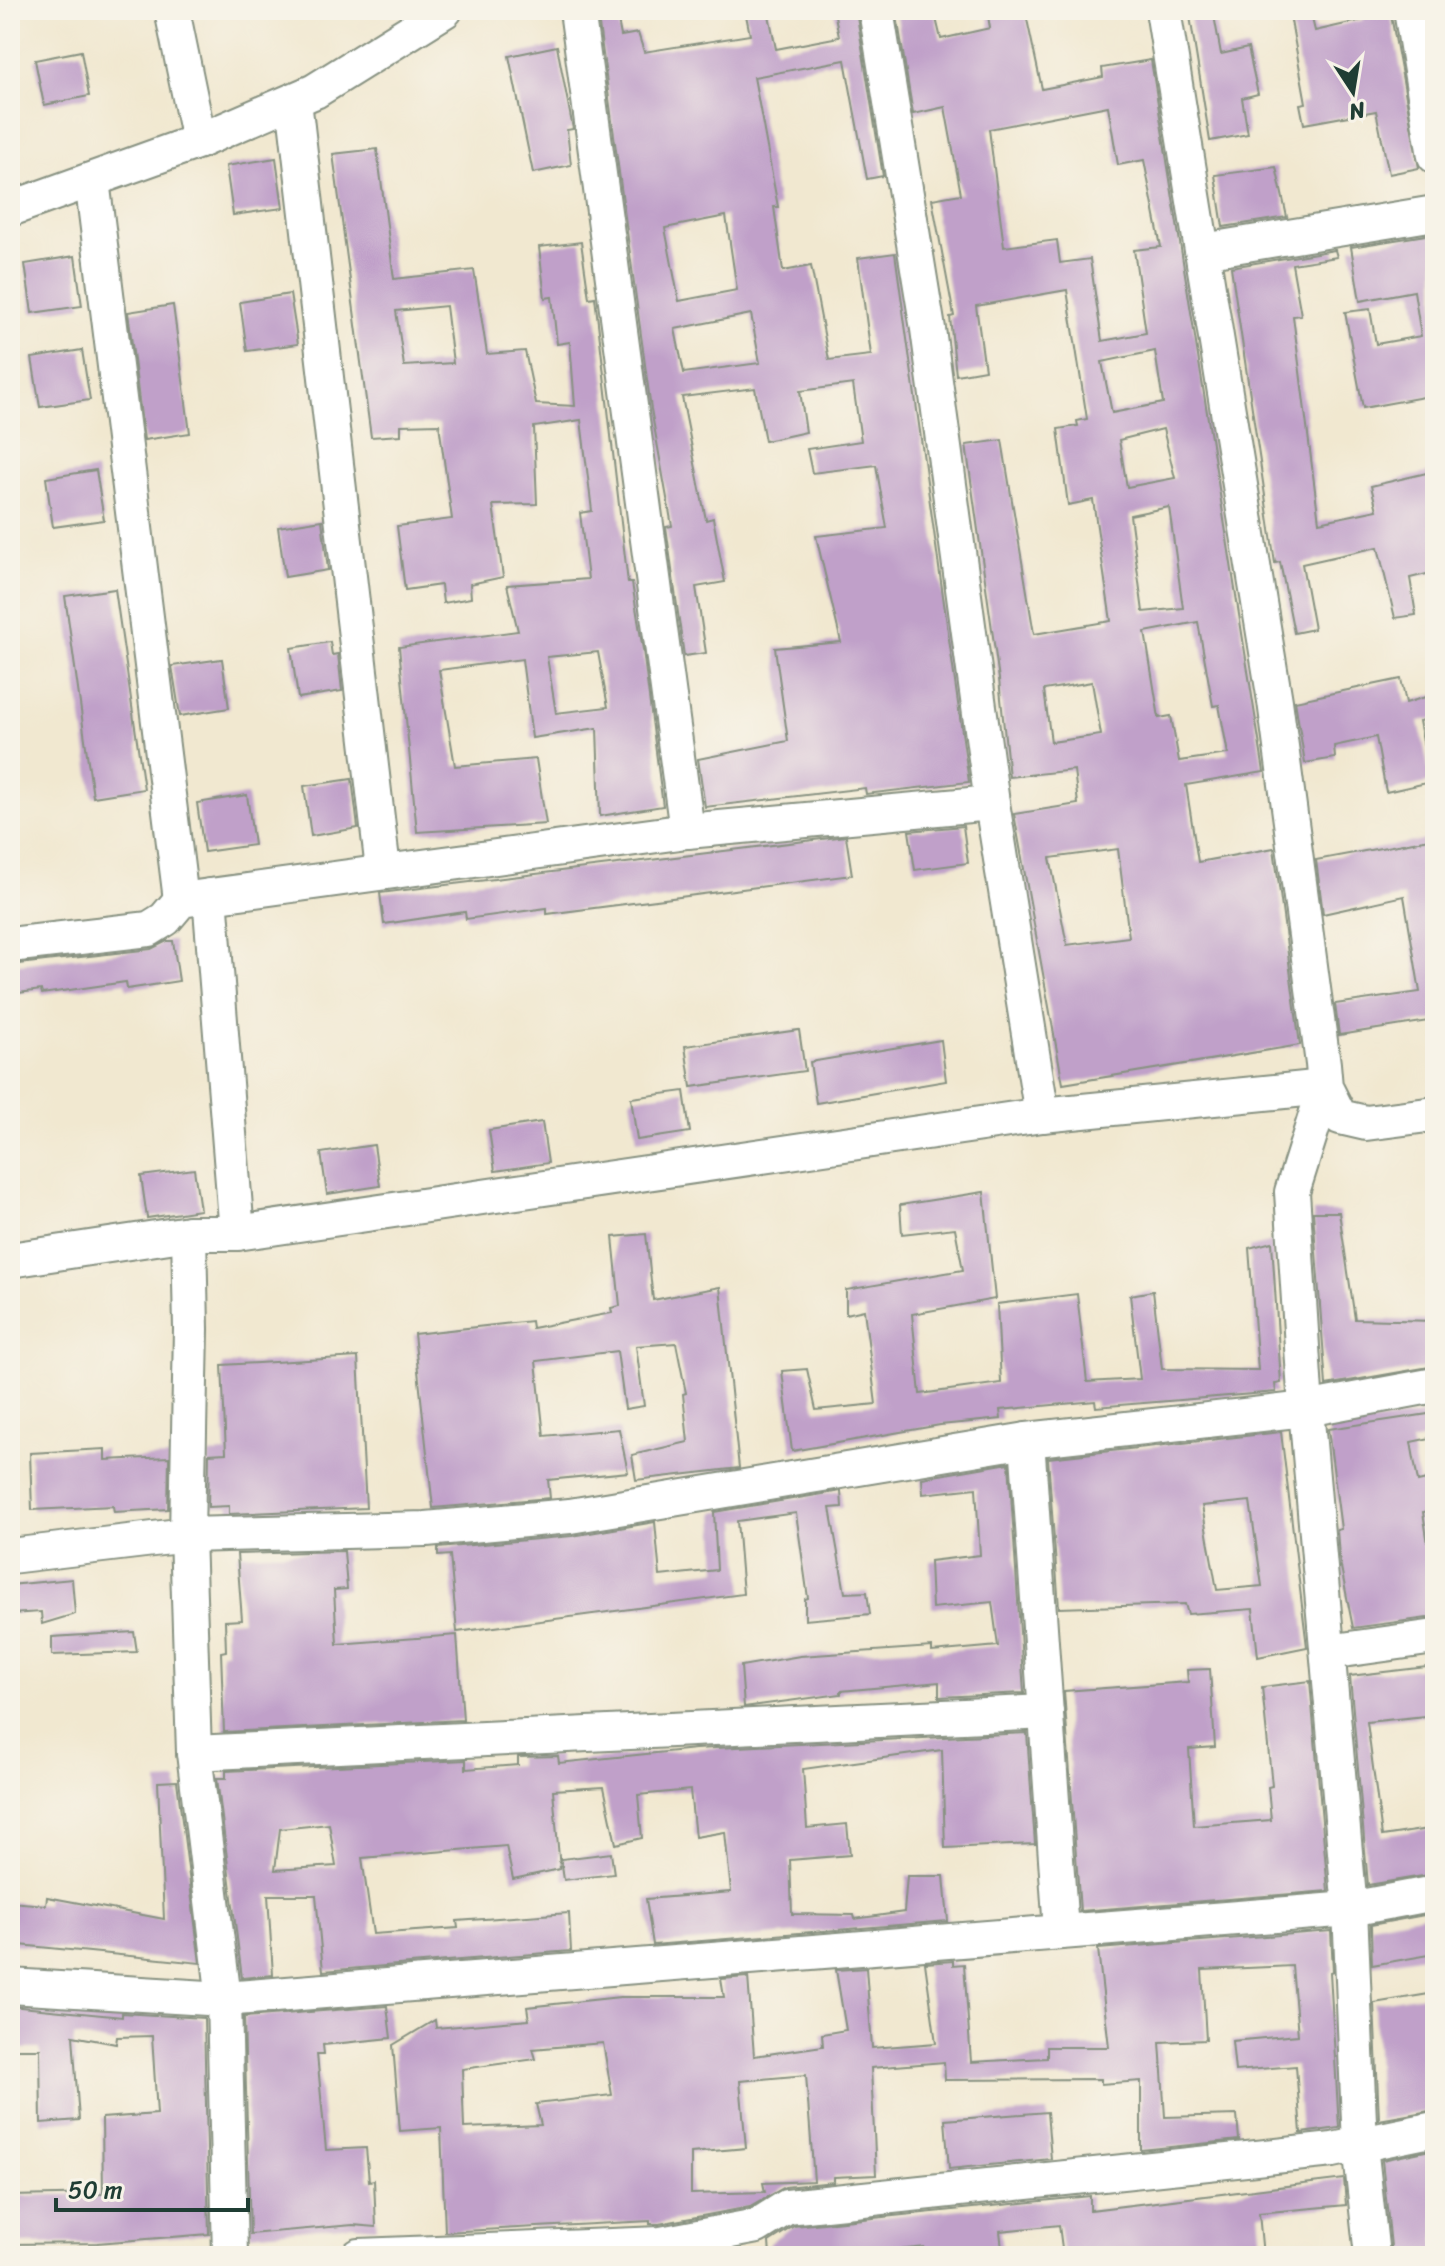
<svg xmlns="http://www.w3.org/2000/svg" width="1445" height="2266" font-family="Sriracha,sans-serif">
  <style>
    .building { fill: #c0a0c9; fill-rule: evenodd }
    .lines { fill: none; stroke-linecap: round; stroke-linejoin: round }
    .minor-casing { stroke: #889282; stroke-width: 38 }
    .minor { stroke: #fff; stroke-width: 34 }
  </style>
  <rect width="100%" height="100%" fill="#f7f3e8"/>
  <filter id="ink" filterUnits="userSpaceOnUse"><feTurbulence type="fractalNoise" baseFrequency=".0125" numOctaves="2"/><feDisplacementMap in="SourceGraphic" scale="16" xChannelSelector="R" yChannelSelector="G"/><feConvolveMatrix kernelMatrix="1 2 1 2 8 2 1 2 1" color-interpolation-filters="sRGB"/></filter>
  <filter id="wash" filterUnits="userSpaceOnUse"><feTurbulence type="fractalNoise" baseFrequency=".006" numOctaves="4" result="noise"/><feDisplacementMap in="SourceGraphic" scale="32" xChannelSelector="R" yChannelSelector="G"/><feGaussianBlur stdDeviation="1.8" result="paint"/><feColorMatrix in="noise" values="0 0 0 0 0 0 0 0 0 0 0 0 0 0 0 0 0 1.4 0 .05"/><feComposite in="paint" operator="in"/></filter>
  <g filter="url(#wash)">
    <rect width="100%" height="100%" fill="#f1e8d0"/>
    <g id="blocks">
      <!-- building -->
      <g class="building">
        <path d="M597 10H616L621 36 638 33 644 52 750 35 745 10H768L776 49 839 37 834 10H856L883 176 867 179 845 60 754 77 778 207H774L783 271 811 266 829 360 871 355 858 258 895 253 969 782 866 794 865 788 705 807 698 759 788 741 775 648 841 642 816 536 887 528 876 465 812 473 807 449 861 441 853 384 800 391 806 432 765 441 755 388 682 397 706 520 713 518 725 582 696 587 706 653 684 656 666 527 672 526 651 409ZM726 216 737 290 679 301 665 228ZM751 314 760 363 684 373 675 329Z"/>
        <path d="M896 10H934L941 39 990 28 987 10H1025L1042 89 1103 77 1102 68 1151 60 1264 772 1186 785 1198 862 1274 848 1300 1045 1063 1084 1014 814 1078 804 1074 770 1009 777 999 679 966 445 1002 440 1034 634 1111 621 1093 500 1068 505 1058 429 1078 426 1077 421 1087 419 1067 290 976 306 985 370 956 375 950 317 954 316 932 199 961 194 945 107 913 114ZM1108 106 1118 165 1144 160 1161 247 1134 250 1146 333 1102 341 1090 259 1060 263 1057 240 1004 247 989 129ZM1155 351 1163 403 1112 413 1102 362ZM1163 429 1175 478 1127 487 1119 440ZM1169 507 1183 608 1143 612 1130 515ZM1198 622 1213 706 1219 705 1228 754 1179 761 1171 716 1159 718 1145 632ZM1092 682 1101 735 1051 742 1044 690ZM1118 849 1129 937 1067 945 1050 858Z"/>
        <path d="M1189 10H1213L1221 54 1248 48 1258 94 1242 98 1248 134 1210 141Z"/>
        <path d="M1289 10H1310L1315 31 1363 20 1361 10H1390L1419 168 1389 174 1376 111 1304 124 1300 104 1306 103Z"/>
        <path d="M557 46 573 129 567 130 571 165 533 173 509 56Z"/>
        <path d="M81 51 89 96 44 105 35 60Z"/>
        <path d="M377 149 394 279 474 270 487 354 525 351 536 404 575 406 570 342 557 344 552 297 545 298 539 247 581 242 589 298 595 297 628 583H632L643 650 663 806 600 816 597 728 532 738 522 659 439 670 455 766 536 759 546 824 417 832 399 647 518 631 507 585 588 579 580 513 592 511 581 420 534 427 537 504 493 505 503 577 470 584 471 598 443 603 441 585 405 590 397 526 452 519 439 424 401 425V435L371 437 333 154ZM446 306 453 363 404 366 396 311ZM598 652 608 707 556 713 547 657Z"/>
        <path d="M276 158 283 208 233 215 226 166Z"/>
        <path d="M1276 167 1287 217 1223 227 1215 175Z"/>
        <path d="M1432 234 1435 252V395L1363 408 1345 312 1370 309 1376 344 1421 336 1414 291 1360 301 1351 247Z"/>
        <path d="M1335 250 1337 257 1292 264 1301 315 1293 316 1319 522 1377 510 1371 486 1435 471V572L1410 578 1416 615 1395 618 1378 547 1302 564 1314 629 1294 633 1280 562 1275 563 1231 267Z"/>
        <path d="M75 256 82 306 32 313 25 264Z"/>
        <path d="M290 294 298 344 247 351 240 302Z"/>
        <path d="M173 305 190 433 144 440 128 312Z"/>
        <path d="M82 350 90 400 40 407 32 358Z"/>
        <path d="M96 470 104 520 53 527 46 478Z"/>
        <path d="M322 520 328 570 285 577 278 527Z"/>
        <path d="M115 589 144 789 93 797 65 596Z"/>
        <path d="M330 642 332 655 338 654 342 691 298 698 291 648Z"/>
        <path d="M222 659 229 708 180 716 172 666Z"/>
        <path d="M1401 679 1406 703 1435 694V718L1419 721 1431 782 1386 792 1376 737 1334 746 1335 758 1305 763 1295 701Z"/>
        <path d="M352 779 358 828 311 836 304 786Z"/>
        <path d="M247 795 254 845 204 852 197 803Z"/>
        <path d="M963 826 968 863 915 870 909 831Z"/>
        <path d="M846 836 852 875 547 914V908L466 919 465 912 384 924 380 893Z"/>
        <path d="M1435 838V1020L1339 1035 1335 1004 1420 992 1404 896 1323 914 1316 860Z"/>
        <path d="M167 941H173L179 981 127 989 126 982 42 994 41 990 10 994V965L151 949Z"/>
        <path d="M799 1030 805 1071 691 1087 685 1046Z"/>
        <path d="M941 1040 946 1081 816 1103 810 1062Z"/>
        <path d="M684 1091 690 1132 637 1140 631 1098Z"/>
        <path d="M542 1122 548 1163 495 1171 489 1130Z"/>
        <path d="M374 1145 380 1186 327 1194 321 1153Z"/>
        <path d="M194 1169 200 1210 147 1218 141 1176Z"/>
        <path d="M984 1192 995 1299 912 1314 920 1394 1001 1383 997 1304 1077 1294 1087 1382 1140 1379 1130 1295 1153 1291 1162 1369 1258 1370 1249 1248 1272 1242 1281 1383 1275 1384 1276 1392 1096 1407 1095 1401 1000 1410 1001 1419 940 1425 792 1451 782 1371 807 1369 816 1410 876 1404 864 1310 846 1314V1290L963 1270 955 1228 902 1234 900 1205Z"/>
        <path d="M1313 1212H1339L1355 1319 1435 1321V1366L1326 1385Z"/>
        <path d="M646 1234 653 1300 720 1287 739 1468 636 1480 632 1455 688 1442 683 1394 686 1393 676 1343 636 1346 644 1406 625 1409 617 1351 536 1361 544 1436 619 1429 628 1472 548 1480 550 1498 433 1508 414 1334 531 1321 532 1328 612 1313 611 1308 620 1306 613 1237Z"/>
        <path d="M358 1357 366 1508 229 1514V1506L208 1507 209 1454 226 1453 222 1365Z"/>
        <path d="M1435 1413V1437L1411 1442 1418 1482 1435 1478V1510L1423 1512 1435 1589V1617L1353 1628 1339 1557 1337 1530 1341 1529 1328 1429Z"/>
        <path d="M1281 1432 1307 1647 1258 1657 1253 1609 1188 1614 1185 1604 1059 1608 1048 1458ZM1250 1501 1262 1586 1217 1590 1202 1506Z"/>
        <path d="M105 1449V1460L169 1457 168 1509 114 1512 113 1506 32 1510 30 1453Z"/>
        <path d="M1009 1463 1024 1693 939 1697V1682L841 1691V1694L744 1707 741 1666 800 1656 932 1647V1652L998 1646 992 1602 932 1608 930 1561 980 1555 976 1488 923 1494 922 1478Z"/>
        <path d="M841 1491 842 1507 830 1508 845 1593 867 1592 870 1614 805 1620V1599L808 1598 796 1513 737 1521 743 1594 457 1632 450 1555 438 1556V1548L572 1536 655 1522 660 1576 717 1570 714 1512Z"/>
        <path d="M344 1551 347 1589 334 1590 337 1644 457 1635 463 1720 224 1732 221 1652 226 1651 225 1621 242 1620 237 1554Z"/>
        <path d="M72 1579 75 1614 42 1624 41 1612 10 1614V1585Z"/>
        <path d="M134 1632 137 1652 52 1655V1637Z"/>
        <path d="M1435 1666V1715L1367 1722 1382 1836 1435 1828V1874L1368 1885 1350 1676Z"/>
        <path d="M1210 1669 1215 1747 1189 1749 1194 1826 1271 1820 1268 1787 1272 1786 1262 1687 1310 1681 1328 1891 1080 1911 1064 1691 1188 1682 1187 1670Z"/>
        <path d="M1027 1733 1035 1844 945 1848 942 1750 803 1769 807 1828 847 1824 850 1855 790 1860 792 1914 854 1915 855 1919 904 1912 907 1876H944L948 1921 653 1945 646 1899 731 1892 725 1832 695 1837 690 1790 638 1795 642 1838 616 1844 604 1787 553 1790 560 1869 513 1879 506 1846 362 1858 373 1934 458 1928 457 1921 569 1913 571 1951 323 1971 316 1895H268L273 1975 242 1978 217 1778H226V1771L466 1760V1769L518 1765V1757L558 1756 559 1763 695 1749ZM329 1824 336 1866 275 1870 280 1829Z"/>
        <path d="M177 1781 200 1963 10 1944V1902L46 1905 47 1897 164 1919 158 1782Z"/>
        <path d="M611 1853 614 1874 564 1880 561 1859Z"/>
        <path d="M1435 1913V1954L1372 1965 1371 1925Z"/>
        <path d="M1331 1931 1333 1971 1330 1972 1339 2128 1301 2133 1296 2066 1235 2071 1232 2041 1298 2035 1292 1966 1202 1970 1206 2040 1160 2042 1165 2117 1237 2115 1239 2140 1141 2150V2081L1101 2084V2079L945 2080 944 2062 871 2068 876 2175 834 2177V2182L785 2187 750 2207 659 2224H650V2221L445 2232 441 2128 400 2131 393 2045 435 2020 436 2028 529 2020 527 2007 620 1997H724L721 1979 748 1977 754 2056 823 2046 822 2034 846 2030 836 1970 866 1968 872 2048 936 2043 925 1963 953 1961V1965L964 1964 971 2062 1047 2058V2047H1109L1098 1949ZM603 2043 612 2095 536 2104 541 2125 464 2128 462 2069 536 2059 533 2049ZM806 2075 814 2181 763 2183 765 2192 691 2194V2153L746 2148 740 2081Z"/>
        <path d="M1435 1993V2110L1379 2120 1374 2003Z"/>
        <path d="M10 2006 122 2017V2013L204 2018 209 2234 97 2243 10 2244V2196L103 2194 102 2118 157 2114 152 2036 117 2037 116 2044 73 2036 79 2120 41 2123 40 2049H10Z"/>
        <path d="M387 2006 391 2038 323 2045 324 2054H317L326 2150 366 2148 369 2181 374 2180 376 2227 353 2225 250 2234 244 2017Z"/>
        <path d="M1047 2112 1051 2159 949 2169 945 2120Z"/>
        <path d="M1435 2149V2256H1392L1382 2160Z"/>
        <path d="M1344 2179 1346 2205 1259 2213 1263 2256H1063L1059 2225 1000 2231 1002 2249 950 2256H925L924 2247 843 2256H770L769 2242 794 2226 1090 2196V2210Z"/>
      </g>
    </g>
  </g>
  <g filter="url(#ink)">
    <use href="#blocks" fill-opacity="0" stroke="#889282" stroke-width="2"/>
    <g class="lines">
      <!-- minor casing -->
      <g class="minor-casing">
        <g id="minor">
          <path d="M172 10 199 141"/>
          <path d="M577 10 687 831"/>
          <path d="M876 10 928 329 992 803 1042 1115"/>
          <path d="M1163 10 1275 701 1323 1064 1325 1087 1292 1192 1306 1409 1350 1909 1360 2145 1372 2256"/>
          <path d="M1411 10 1435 156"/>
          <path d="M294 101 383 870"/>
          <path d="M92 180 181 900"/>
          <path d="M10 209 199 141 315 91 445 10"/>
          <path d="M1203 251 1435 213"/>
          <path d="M210 896 237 1233"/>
          <path d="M10 945 149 929 165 919 181 900 687 831 992 803"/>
          <path d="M189 1233 191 1329 187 1535 194 1753 224 1999 230 2256"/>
          <path d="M10 1260 189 1233H237L1042 1115 1325 1087 1340 1117 1366 1123 1435 1114"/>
          <path d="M1027 1440 1061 1931"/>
          <path d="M10 1556 187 1535 426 1529 570 1516 1027 1440 1306 1409 1435 1385"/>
          <path d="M1328 1652 1435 1637"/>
          <path d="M194 1753 1046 1712"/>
          <path d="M10 1986 224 1999 1350 1909 1435 1893"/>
          <path d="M359 2256 661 2244 757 2226 787 2207 1333 2150 1435 2129"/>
        </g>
      </g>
      <!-- minor -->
      <use href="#minor" class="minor"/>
    </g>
  </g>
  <!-- margin -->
  <rect width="1445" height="2266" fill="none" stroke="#f7f3e8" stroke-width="40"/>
  <!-- north arrow -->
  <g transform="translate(1353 92) rotate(168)" stroke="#f7f3e8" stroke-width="6" paint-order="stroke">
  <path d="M0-6L14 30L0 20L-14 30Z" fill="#1f3d34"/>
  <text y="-12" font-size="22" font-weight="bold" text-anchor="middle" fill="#1f3d34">N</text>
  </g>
  <!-- scale -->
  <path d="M56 2198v12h192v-12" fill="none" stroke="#1f3d34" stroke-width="4"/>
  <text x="68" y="2198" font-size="24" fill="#1f3d34" stroke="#f7f3e8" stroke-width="6" paint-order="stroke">50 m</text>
</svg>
